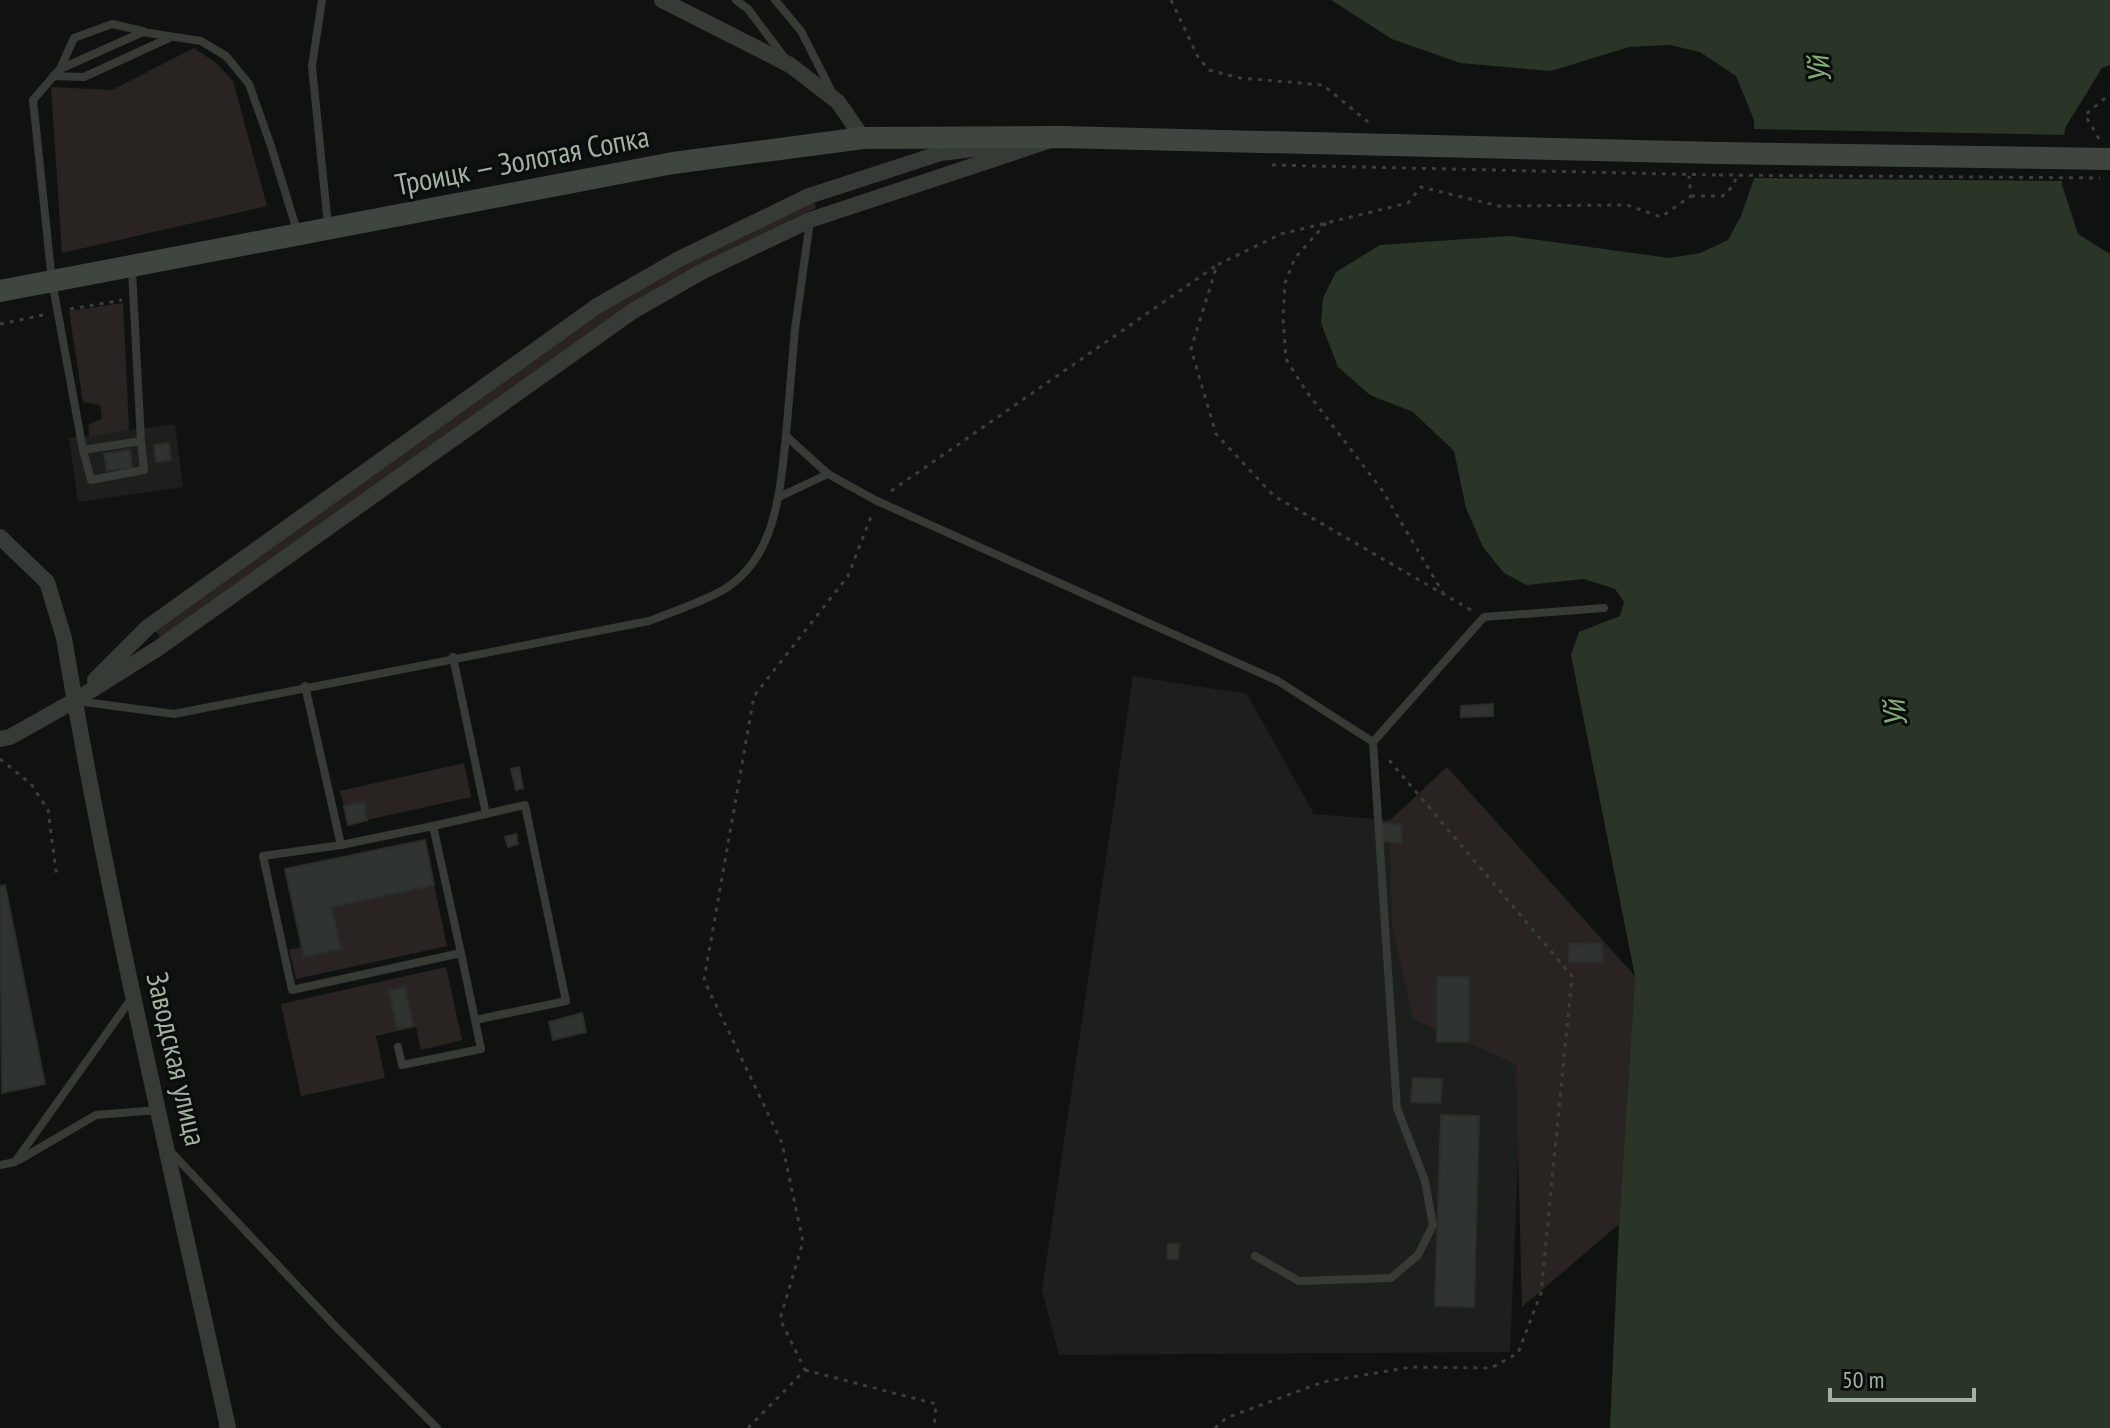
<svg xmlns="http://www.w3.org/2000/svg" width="2110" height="1428" font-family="'PT Sans Narrow',sans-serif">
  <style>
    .built { fill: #1c1f1d }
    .green { fill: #292421 }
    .water { fill: #2a3527 }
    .pier { fill: #101211 }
    .building { fill: #303431; stroke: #2a2e2b; stroke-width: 2 }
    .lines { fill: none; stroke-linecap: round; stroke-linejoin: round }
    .path { stroke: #393f3a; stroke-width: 3; stroke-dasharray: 4 6; stroke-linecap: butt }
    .lane { stroke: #363b36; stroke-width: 8 }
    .street { stroke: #363b36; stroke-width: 16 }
    .secondary { stroke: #3f4640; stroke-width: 22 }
    .path-bridge { stroke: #393f3a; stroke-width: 3; stroke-dasharray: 4 6; stroke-linecap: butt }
    .labels { text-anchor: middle; stroke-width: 6; stroke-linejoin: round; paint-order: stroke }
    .street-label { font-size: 30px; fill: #a2b2a2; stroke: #0b0d0c }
    .water-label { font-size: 32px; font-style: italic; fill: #83ad78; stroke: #0b0d0c }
  </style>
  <rect width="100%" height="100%" fill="#101211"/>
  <!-- built -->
  <g class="built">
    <path d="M175 424 183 487 78 502 69 438Z"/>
    <path d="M1133 676 1247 694 1314 814 1473 827 1527 952 1510 1352 1059 1355 1042 1290Z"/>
  </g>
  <!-- green -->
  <g class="green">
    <path d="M194 48 216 63 233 81 267 206 62 253 51 87 112 90Z"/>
    <path d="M813 200 816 208 729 251 162 638 154 630 591 318 653 279Z"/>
    <path d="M123 303 129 430 90 437 88 425 102 419 100 405 83 402 69 311Z"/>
    <path d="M464 763 471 797 367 820 364 802 344 806 340 791Z"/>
    <path d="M1447 767 1635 976 1619 1224 1522 1307 1516 1064 1413 1019 1392 924 1389 821Z"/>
    <path d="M434 885 447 946 296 979 289 950 302 947 304 957 341 949 332 907Z"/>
    <path d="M446 967 462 1040 421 1050 416 1027 376 1036 385 1078 301 1096 281 1004Z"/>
  </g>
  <!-- water -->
  <path class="water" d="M1331 0H2110V65L2102 68 2065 128 2062 185 2078 234 2110 254V1428H1610L1619 1224 1635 976 1571 655 1579 632 1620 616 1624 602 1615 589 1584 579 1527 585 1504 573 1483 547 1466 508 1454 451 1413 412 1370 395 1338 367 1321 323 1323 298 1336 272 1380 245 1509 236 1669 258 1700 253 1728 240 1741 216 1755 176 1754 120 1736 76 1700 52 1670 45 1629 47 1551 71 1460 63 1392 39Z"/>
  <!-- pier -->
  <path class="pier" d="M1750 129 2068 135 2066 181 1751 178Z"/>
  <!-- building -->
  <g class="building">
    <path d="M169 443 171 460 156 462 154 445Z"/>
    <path d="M130 450 132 468 107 471 104 454Z"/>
    <path d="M1493 704V716L1461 717V706Z"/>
    <path d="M519 767 523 788 516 790 511 769Z"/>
    <path d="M364 802 367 820 348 825 344 806Z"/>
    <path d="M1382 823 1402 825 1401 843 1381 841Z"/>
    <path d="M516 834 518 844 508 847 505 837Z"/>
    <path d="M425 840 434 885 332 907 341 949 304 957 285 869Z"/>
    <path d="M5 885 45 1084 2 1093 0 886Z"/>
    <path d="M1602 943V962H1569V944Z"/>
    <rect x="1437" y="977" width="32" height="65"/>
    <path d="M405 987 413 1026 397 1029 389 991Z"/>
    <path d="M582 1013 586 1032 553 1040 549 1022Z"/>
    <path d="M1413 1078 1442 1079 1440 1103 1411 1102Z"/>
    <path d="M1441 1115 1479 1116 1474 1307 1435 1306Z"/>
    <path d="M1168 1244H1179L1178 1259H1167Z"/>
  </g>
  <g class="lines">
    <!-- path -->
    <g class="path">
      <path d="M1171 0 1198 57 1209 70 1240 78 1323 85 1368 122"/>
      <path d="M2099 139 2085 115 2110 94"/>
      <path d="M1272 165 1716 175"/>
      <path d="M1691 196H1723L1734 185 1737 173"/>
      <path d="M1326 223 1295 258 1285 283 1283 317 1286 359 1306 391 1382 490 1443 593"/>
      <path d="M70 309 122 300"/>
      <path d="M0 324 43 315"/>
      <path d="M891 491 1217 265"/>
      <path d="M1471 610 1274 496 1216 434 1191 349 1217 265 1281 234 1408 203 1421 187 1499 206 1627 205 1661 217 1691 196 1689 176"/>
      <path d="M0 759 31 784 48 810 57 878"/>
      <path d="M805 1370 936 1404 934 1428"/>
      <path d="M748 1428 805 1370 780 1319 803 1242 782 1143 704 980 754 696 848 576 872 514"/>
      <path d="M1215 1428 1226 1418 1323 1382 1411 1367 1491 1368 1518 1353 1541 1293 1572 976 1389 760"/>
    </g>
    <!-- lane -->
    <g class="lane">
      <path d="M322 0 312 66 328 226"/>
      <path d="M736 0 748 9 784 57"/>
      <path d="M775 0 801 31 833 94"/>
      <path d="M60 69 74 38 112 24 143 31"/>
      <path d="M53 76 84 77 169 38"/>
      <path d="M810 221 795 329 786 436 828 474 877 501 1278 681 1373 742 1397 1108 1425 1181 1433 1225 1418 1255 1391 1278 1299 1281 1255 1256"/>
      <path d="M132 270 141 441 83 450 52 281 33 100 60 69 143 32 201 41 226 56 249 84 271 146 298 234"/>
      <path d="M83 450 91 480 144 470 141 441"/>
      <path d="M779 497 828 474"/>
      <path d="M305 686 341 845 433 826"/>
      <path d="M77 701 174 714 649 621C674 611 700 603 723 590 776 559 780 491 786 436"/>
      <path d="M1373 742 1484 617 1604 608"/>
      <path d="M341 845 263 856 292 990 461 953 433 826 486 814 453 657"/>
      <path d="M461 953 475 1020 566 1001 525 805 486 814"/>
      <path d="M398 1047 402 1065 481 1049 475 1020"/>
      <path d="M172 1153 336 1327 437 1428"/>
      <path d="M19 1160 96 1115 158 1110"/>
      <path d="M0 1165 15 1162 131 999"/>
    </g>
    <!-- street -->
    <g class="street">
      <path d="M662 0 790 65 838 102 863 138"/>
      <path d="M0 537 47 582 64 638C108 903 171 1165 228 1428"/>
      <path d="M95 680 148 627 597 306 679 259 809 196 941 153 997 146"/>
      <path d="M0 739 10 737 74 701 157 649 633 311 703 271 810 220 1048 141"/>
    </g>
    <!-- secondary -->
    <path class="secondary" d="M0 291 673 163 863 138 1061 137 1719 153 2110 159"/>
    <!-- path-bridge -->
    <path class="path-bridge" d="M1719 175 2100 178"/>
  </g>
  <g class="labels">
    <!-- street labels -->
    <g class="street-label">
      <text transform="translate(522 161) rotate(-11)" y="10">Троицк — Золотая Сопка</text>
      <text transform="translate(176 1059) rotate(77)" y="10">Заводская улица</text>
    </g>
    <!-- water labels -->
    <g class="water-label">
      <text transform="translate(1819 70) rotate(-97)" y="11">Уй</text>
      <text transform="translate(1895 714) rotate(-97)" y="11">Уй</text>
    </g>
  </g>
  <!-- scale -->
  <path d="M1830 1388v12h144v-12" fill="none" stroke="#a2b2a2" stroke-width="4"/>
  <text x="1842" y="1388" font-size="24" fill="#a2b2a2" stroke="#0b0d0c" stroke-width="6" paint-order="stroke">50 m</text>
</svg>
